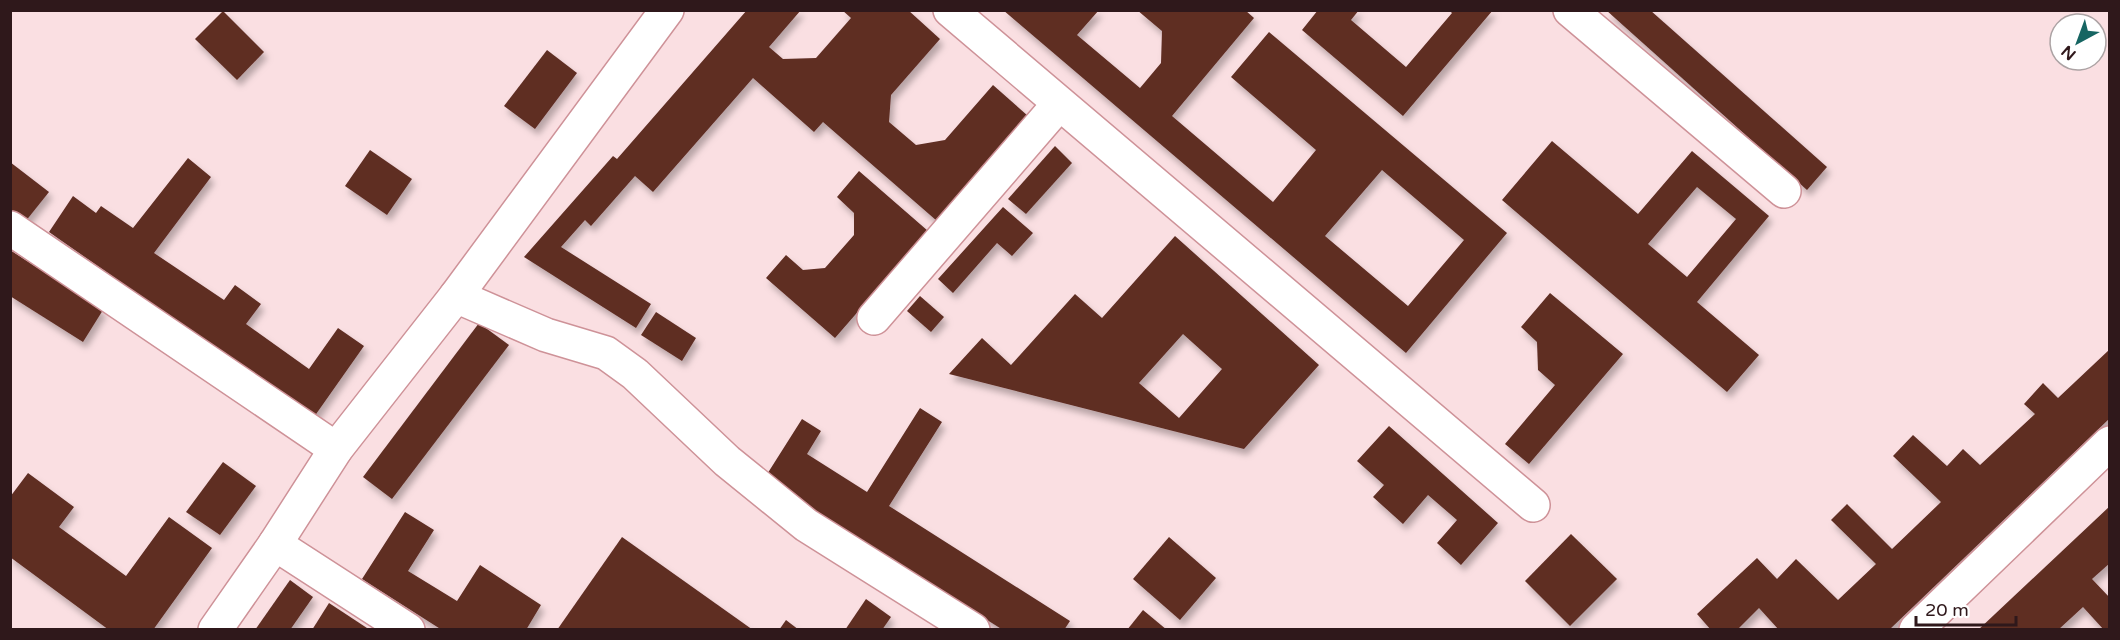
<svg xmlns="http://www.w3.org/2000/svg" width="2120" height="640" font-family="'Varela Round',sans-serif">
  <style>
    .building { fill: #5e2d24; fill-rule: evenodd; filter: url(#shadow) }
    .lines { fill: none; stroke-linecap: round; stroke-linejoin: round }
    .minor-casing { stroke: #ce9298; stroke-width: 36 }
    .minor { stroke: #fff; stroke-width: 33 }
  </style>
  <defs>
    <filter id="shadow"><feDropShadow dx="3.5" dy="6" stdDeviation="3" flood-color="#0004"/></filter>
  </defs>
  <rect width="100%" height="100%" fill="#fadfe2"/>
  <!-- building -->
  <g class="building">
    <path d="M747 10H801L769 47 783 59 816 58 851 18 842 10H908L940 39 891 95 889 122 916 145 945 140 993 85 1028 116 937 221 823 122 814 132 753 78 653 192 635 176 591 226 585 220 561 247 651 304 636 328 524 257 613 156 617 159Z"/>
    <path d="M1003 10H1099L1077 35 1140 88 1161 63 1162 31 1137 10H1245L1254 18 1172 116 1273 202 1316 150 1231 77 1269 32 1507 233 1406 353ZM1382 170 1464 240 1408 306 1325 236Z"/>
    <path d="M1318 10H1359L1351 20 1406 67 1452 13 1449 10H1493L1403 116 1302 30Z"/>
    <path d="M1606 10H1650L1827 167 1807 190Z"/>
    <path d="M223 11 264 52 237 80 195 39Z"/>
    <path d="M547 50 577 73 535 129 504 106Z"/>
    <path d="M1552 141 1638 214 1692 151 1769 216 1697 302 1759 355 1727 392 1502 200ZM1697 187 1736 219 1687 277 1648 244Z"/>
    <path d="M1055 146 1072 163 1026 214 1008 199Z"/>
    <path d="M370 150 412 179 387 215 345 186Z"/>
    <path d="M188 158 211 177 154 253 224 300 235 285 261 304 246 324 309 369 338 328 364 346 314 417 49 232 73 196 96 213 101 206 133 228Z"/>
    <path d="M10 162 49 192 25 222 10 211Z"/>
    <path d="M859 171 928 231 835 338 766 278 786 255 803 270 825 268 854 235V213L837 197Z"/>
    <path d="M1003 207 1033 233 1012 256 997 243 953 293 938 279Z"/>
    <path d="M1175 236 1319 365 1244 449 949 374 982 338 1011 365 1075 294 1102 318ZM1183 334 1222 369 1179 418 1139 383Z"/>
    <path d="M10 250 103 310 83 342 10 296Z"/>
    <path d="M1550 293 1623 354 1529 464 1505 444 1555 385 1538 370 1537 342 1521 327Z"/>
    <path d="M920 296 944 317 931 332 907 311Z"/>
    <path d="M656 312 696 338 682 361 641 335Z"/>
    <path d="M479 323 509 345 392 499 363 477Z"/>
    <path d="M2110 349V418L1889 630H1779L1759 608 1737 630H1711L1697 614 1757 558 1777 579 1796 559 1838 600 1876 564 1831 520 1847 504 1892 549 1941 502 1893 456 1913 435 1947 466 1963 449 1980 465 2035 414 2024 404 2043 383 2058 398Z"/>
    <path d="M920 408 942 422 889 506 1070 621 1064 630H1003L764 479 802 419 821 431 807 454 867 492Z"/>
    <path d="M1389 426 1498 523 1461 565 1437 543 1457 520 1428 495 1403 524 1373 497 1384 485 1357 461Z"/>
    <path d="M223 462 256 486 220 535 186 512Z"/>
    <path d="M28 473 74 507 59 527 126 576 169 517 212 548 153 630H109L10 557V497Z"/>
    <path d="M2110 506V563L2092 579 2110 598V630H2104L2083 607 2058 630H1978Z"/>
    <path d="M405 512 434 530 408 571 457 601 480 565 541 605 526 630H442L362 579Z"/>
    <path d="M1571 534 1617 579 1570 626 1525 581Z"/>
    <path d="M622 537 753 630H557Z"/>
    <path d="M1169 537 1216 578 1180 620 1133 579Z"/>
    <path d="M290 580 313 597 290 630H255Z"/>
    <path d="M866 599 891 617 882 630H845Z"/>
    <path d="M329 603 370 630H312Z"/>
    <path d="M1143 610 1167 630H1127Z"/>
    <path d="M786 620 799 630H779Z"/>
  </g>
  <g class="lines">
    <!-- minor casing -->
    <g class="minor-casing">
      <g id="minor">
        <path d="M950 10 1533 505"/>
        <path d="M1570 10 1784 191"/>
        <path d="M10 228 336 449"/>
        <path d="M456 296 546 335 606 353 635 374 727 461 806 525 973 630"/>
        <path d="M874 318 1059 104"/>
        <path d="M275 544 408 630"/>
        <path d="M215 630 275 544 336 449 456 296 667 10"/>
        <path d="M1916 630 2110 443"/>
      </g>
    </g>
    <!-- minor -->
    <use href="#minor" class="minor"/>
  </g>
  <!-- border -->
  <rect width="2120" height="640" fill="none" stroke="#2f181b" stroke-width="24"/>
  <!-- north arrow -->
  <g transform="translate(2078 42) rotate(221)"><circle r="28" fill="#ffffff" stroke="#aca3a4" stroke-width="1.5"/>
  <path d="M0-4.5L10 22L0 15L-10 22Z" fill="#166562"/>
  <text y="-9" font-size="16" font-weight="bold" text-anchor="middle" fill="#2f181b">N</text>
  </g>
  <!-- scale -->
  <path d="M1916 616v9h100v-9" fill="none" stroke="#2f181b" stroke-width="3"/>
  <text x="1925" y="616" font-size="18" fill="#2f181b" stroke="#ffffff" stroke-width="4.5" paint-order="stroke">20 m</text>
</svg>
